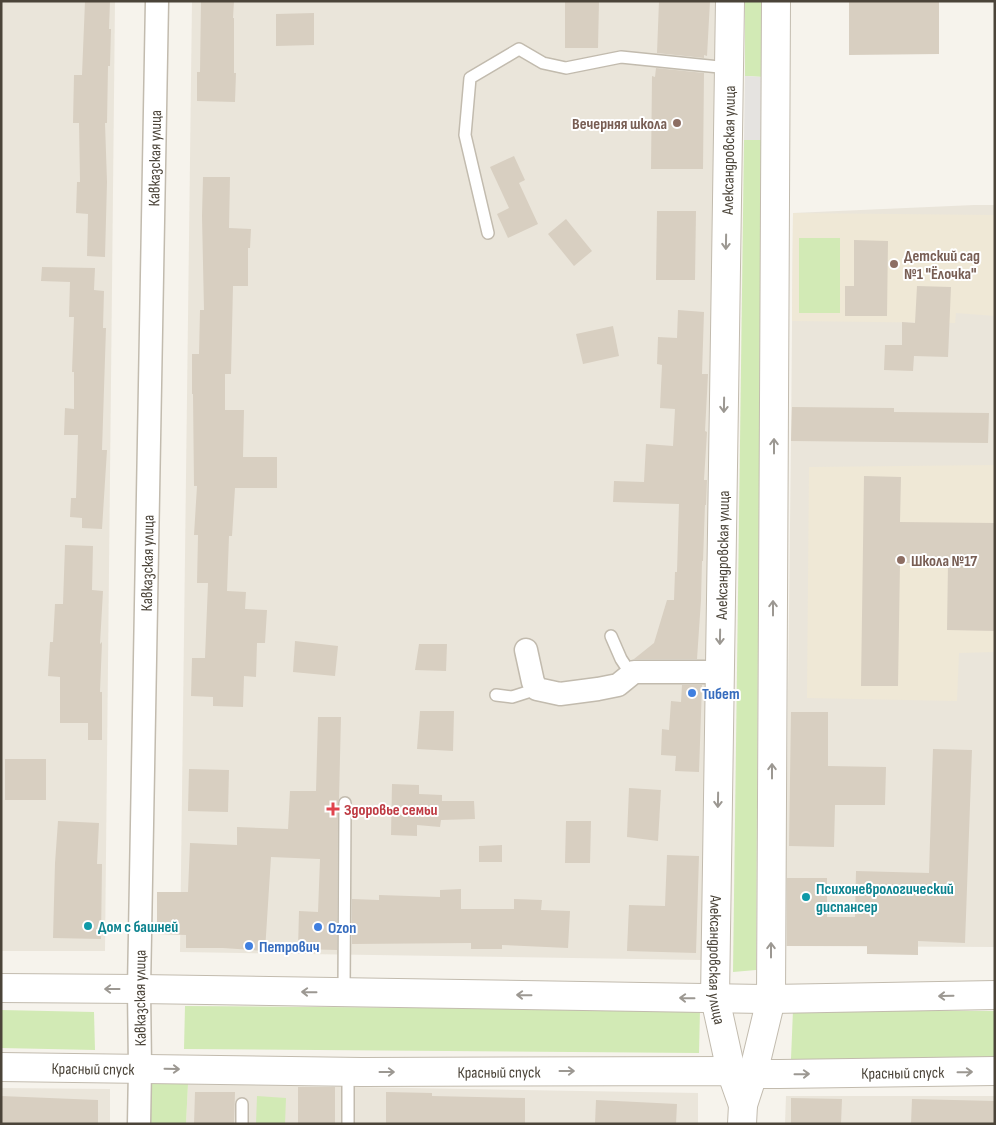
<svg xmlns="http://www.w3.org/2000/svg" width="996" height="1125" font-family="'Sofia Sans Condensed',sans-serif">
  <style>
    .residential { fill: #eae5da }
    .education { fill: #efe8d6 }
    .green { fill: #d2eab5 }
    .parking { fill: #e5e3e0 }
    .building { fill: #d8cfc1 }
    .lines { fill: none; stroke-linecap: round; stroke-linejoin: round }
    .service-casing { stroke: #c2bbae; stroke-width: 14 }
    .minor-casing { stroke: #c2bbae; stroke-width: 25 }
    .tertiary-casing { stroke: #c2bbae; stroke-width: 30 }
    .service { stroke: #fff; stroke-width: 11 }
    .minor { stroke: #fff; stroke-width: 22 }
    .tertiary { stroke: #fff; stroke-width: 28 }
    .oneway { stroke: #9c9892 }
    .education-dot { fill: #8d6e63; stroke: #fff; stroke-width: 2 }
    .shop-dot { fill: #3f7fe0; stroke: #fff; stroke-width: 2 }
    .health-dot { fill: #e0444e; stroke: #fff; stroke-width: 2 }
    .culture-dot { fill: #0f9aa8; stroke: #fff; stroke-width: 2 }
    .labels { text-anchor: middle; stroke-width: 4; stroke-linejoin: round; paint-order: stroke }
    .education-label { font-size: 16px; font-weight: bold; fill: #785e54; stroke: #fff; text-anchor: start }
    .street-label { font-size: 16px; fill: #4b4439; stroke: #fff }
    .shop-label { font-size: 16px; font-weight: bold; fill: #366cbe; stroke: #fff; text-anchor: start }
    .health-label { font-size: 16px; font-weight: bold; fill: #be3a42; stroke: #fff; text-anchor: start }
    .culture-label { font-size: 16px; font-weight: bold; fill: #0d838f; stroke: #fff; text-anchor: start }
  </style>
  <rect width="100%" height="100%" fill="#f6f3ec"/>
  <!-- residential -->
  <g class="residential">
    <path d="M1 1H115L105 951H1Z"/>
    <path d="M192 1H717L702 960 180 952Z"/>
    <path d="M974 205H995V947L785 946 791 441 793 213Z"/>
    <path d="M188 1084 698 1093V1124H186Z"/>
    <path d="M1 1088 110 1089V1124H1Z"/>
    <path d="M786 1096H995V1124H785Z"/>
  </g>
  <!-- education -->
  <g class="education">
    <path d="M793 213 995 215V316L956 313 955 323 792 321Z"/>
    <path d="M995 465V652L959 653 957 701 807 698 809 467Z"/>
  </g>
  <!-- green -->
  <g class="green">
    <path d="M745 1H764L763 77 745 76Z"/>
    <path d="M744 140H761L756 970 733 972Z"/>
    <rect x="799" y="238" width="41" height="75"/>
    <path d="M185 1006 700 1010 699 1053 184 1049Z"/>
    <path d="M1 1010 94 1012 95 1050 1 1048Z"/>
    <path d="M793 1010 995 1011V1059H791Z"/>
    <path d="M148 1082 188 1084 186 1124H147Z"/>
    <path d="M257 1096 286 1098 285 1124H256Z"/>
  </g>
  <!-- parking -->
  <path class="parking" d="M745 76 763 77 761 140H744Z"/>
  <!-- building -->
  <g class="building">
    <path d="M85 1H110L109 29H111L110 66H108L107 123H105L107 182 105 257 87 256 88 214 76 213 77 182H80L79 123H73L74 75H82Z"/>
    <path d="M201 1H234L233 18H234V73H236L235 102 197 101V72H200Z"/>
    <path d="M565 1H599L598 48H565Z"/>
    <path d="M659 1H710L707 56 704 55V58L657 53Z"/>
    <path d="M849 1H939V54L849 55Z"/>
    <path d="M314 13V45L276 46V14Z"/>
    <path d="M656 68 704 73 703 169H651L652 76 655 77Z"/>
    <path d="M514 156 525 180 519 183 538 224 508 238 497 214 509 208 490 167Z"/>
    <path d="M203 177H230L229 228 251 229 250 248H248V286H233L231 374H225V410H244L243 457H277V488H235L232 536H229L227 591 246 592 245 609 267 610 265 643H257L256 677 244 676 243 707 213 706V697L191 696 192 658H205L208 583H197L198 535H194L197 486H194L193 394H192V354H199L200 310H204L202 216Z"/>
    <path d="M657 211H696L695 280H656Z"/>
    <path d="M566 219 592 251 574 266 548 234Z"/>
    <path d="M854 240 888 241 887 316H845V286H854Z"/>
    <path d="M42 267 95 268 94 290 104 291 103 328H106L102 450H107L102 529 82 528V518L70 517 71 498H76L78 435H64L65 408 74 409V372H72L74 317H69L70 282 41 281Z"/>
    <path d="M917 286 951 287 948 357 914 356 913 371 884 370 885 345H902V322L915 323Z"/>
    <path d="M678 310 704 312 702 374H708L705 431 707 432 704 480H707L706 505H705L703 561H702L701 600 697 659H634L654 643 667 600H674L675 572H677L679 504 613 502 614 481 644 482 646 444 673 446 675 409 660 408 662 365 657 364 658 337 677 338Z"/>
    <path d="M613 326 619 356 583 364 576 334Z"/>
    <path d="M792 407 894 408V412L989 413 988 443 791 441Z"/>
    <path d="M864 476 901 477 900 522 995 523V631L947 630 948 563H900L898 686H861Z"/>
    <path d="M65 545 93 546 92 590 103 591 100 644 102 642 100 692H102V740H88V723H60V677L48 676 50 642H53L55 604H63Z"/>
    <path d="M295 641 338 646 335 676 293 672Z"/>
    <path d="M419 644H447L446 671 415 670Z"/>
    <path d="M682 685H702L699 772 675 771 676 756 661 755 662 729 669 730 671 701 681 702Z"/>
    <path d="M420 711H454L453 751 417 749Z"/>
    <path d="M791 712H828V766L886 767 885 805H835L834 847 789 846Z"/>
    <path d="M318 717H341L339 799 338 803 337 950 298 949 299 911 318 912 320 859 271 857 265 951 223 948H186V935L157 934V892H188L190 843 237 845V827L288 829 290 791H316Z"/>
    <path d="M933 749 972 750 965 943 918 941V955L867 954V946H787V878H827V917H855L856 871 929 873Z"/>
    <rect x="5" y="759" width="41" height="41"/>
    <path d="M189 769 229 770 228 812 188 811Z"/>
    <path d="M392 784 419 785V794L442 795V801H474L475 819 441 820 440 827 417 825V836L391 835Z"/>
    <path d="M629 788 661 790 658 841 627 837Z"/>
    <path d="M58 821 99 823 97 864H102L101 939 53 938 55 863Z"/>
    <path d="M566 821H591L590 863H565Z"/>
    <path d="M502 845V862H479V846Z"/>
    <path d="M667 855 699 856 696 953 627 951 629 905 665 906Z"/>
    <path d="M461 889V909H514V899L542 900 541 910 570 911 568 948 502 945V949H471V943L352 944V899L379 900V895L440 897V890Z"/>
    <rect x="298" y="1087" width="37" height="37"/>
    <path d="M195 1092H235L234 1124H194Z"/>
    <path d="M386 1092 432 1093V1096L525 1098V1124H386Z"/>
    <path d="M1 1096 98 1100V1124H1Z"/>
    <path d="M791 1098 842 1099 841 1124H791Z"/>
    <path d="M912 1099 995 1101V1124H911Z"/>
    <path d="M596 1100 677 1104 676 1124H595Z"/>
  </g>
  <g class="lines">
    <!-- service casing -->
    <g class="service-casing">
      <g id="service">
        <path d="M488 233 465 135 470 78 519 49 543 63 566 68 621 57 729 68"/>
        <path d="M611 636 621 659 631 674"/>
        <path d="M496 695 512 697 537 689"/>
        <path d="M344 992 345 803"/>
        <path d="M348 1072V1124"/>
        <path d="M242 1124V1104"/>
      </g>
    </g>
    <!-- minor casing -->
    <g class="minor-casing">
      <g id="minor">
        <path d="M526 650 533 682 537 689 560 694 598 689 618 685 634 672H720"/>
        <path id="s1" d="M139 1124 140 1068 139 989 157 1"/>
      </g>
    </g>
    <!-- tertiary casing -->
    <g class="tertiary-casing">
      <g id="tertiary">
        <path id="s2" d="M730 1 715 998 731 1071 743 1105"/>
        <path d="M1 988 139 989 771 999 995 995"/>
        <path id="s3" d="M1 1067 362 1072 731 1071 753 1074H780L995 1071"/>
        <path d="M742 1124 743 1105 753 1074 771 999 776 1"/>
      </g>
    </g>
    <!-- service -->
    <use href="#service" class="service"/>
    <!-- minor -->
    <use href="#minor" class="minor"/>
    <!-- tertiary -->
    <use href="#tertiary" class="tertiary"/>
  </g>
  <!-- one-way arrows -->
  <defs><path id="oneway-shaft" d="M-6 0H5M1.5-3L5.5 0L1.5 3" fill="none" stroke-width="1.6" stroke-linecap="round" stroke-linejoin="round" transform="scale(1.25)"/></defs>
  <g class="oneway">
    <use href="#oneway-shaft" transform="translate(726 242) rotate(91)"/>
    <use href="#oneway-shaft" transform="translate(724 405) rotate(91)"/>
    <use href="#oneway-shaft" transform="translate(774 446) rotate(-90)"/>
    <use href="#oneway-shaft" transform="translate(773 608) rotate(-90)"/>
    <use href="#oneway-shaft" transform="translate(720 637) rotate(91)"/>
    <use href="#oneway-shaft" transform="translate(772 771) rotate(-90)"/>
    <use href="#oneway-shaft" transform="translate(718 800) rotate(91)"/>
    <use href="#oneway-shaft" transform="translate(771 950) rotate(-90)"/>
    <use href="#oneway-shaft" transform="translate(112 989) rotate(-180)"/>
    <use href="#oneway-shaft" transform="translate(309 992) rotate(-179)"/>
    <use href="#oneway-shaft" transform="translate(524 995) rotate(-179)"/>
    <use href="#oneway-shaft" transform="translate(946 996) rotate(179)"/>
    <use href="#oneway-shaft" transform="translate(687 998) rotate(-179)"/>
    <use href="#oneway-shaft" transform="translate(172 1069) rotate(1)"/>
    <use href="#oneway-shaft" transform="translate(567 1071)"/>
    <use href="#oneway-shaft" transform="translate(387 1072)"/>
    <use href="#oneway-shaft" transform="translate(965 1072) rotate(-1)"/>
    <use href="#oneway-shaft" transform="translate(802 1074) rotate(-1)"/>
  </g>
  <!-- markers -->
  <g class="education-dot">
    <circle cx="677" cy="123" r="5"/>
    <circle cx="894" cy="264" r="5"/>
    <circle cx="901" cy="560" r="5"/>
  </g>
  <g class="shop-dot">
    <circle cx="692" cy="693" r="5"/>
    <circle cx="318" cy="927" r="5"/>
    <circle cx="249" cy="946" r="5"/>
  </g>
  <path class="health-dot" d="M330.5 801.5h5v5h5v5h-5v5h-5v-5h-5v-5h5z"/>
  <g class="culture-dot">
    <circle cx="806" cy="897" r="5"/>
    <circle cx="88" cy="926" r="5"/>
  </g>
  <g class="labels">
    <!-- education labels -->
    <g class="education-label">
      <text x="667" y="129" text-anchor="end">Вечерняя школа</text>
      <text x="904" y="261">Детский сад<tspan x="904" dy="18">№1 "Ёлочка"</tspan></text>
      <text x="911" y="566">Школа №17</text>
    </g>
    <!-- street labels -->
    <g class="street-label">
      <text transform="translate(728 150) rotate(-89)" y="6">Александровская улица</text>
      <text dy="6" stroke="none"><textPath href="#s1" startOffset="966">Кавказская улица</textPath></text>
      <text transform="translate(722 555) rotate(-89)" y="6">Александровская улица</text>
      <text dy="6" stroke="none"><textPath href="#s1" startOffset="561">Кавказская улица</textPath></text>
      <text dy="6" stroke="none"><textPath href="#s2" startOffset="959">Александровская улица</textPath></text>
      <text dy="6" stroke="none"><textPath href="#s1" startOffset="126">Кавказская улица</textPath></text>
      <text dy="6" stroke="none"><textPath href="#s3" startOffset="92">Красный спуск</textPath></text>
      <text dy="6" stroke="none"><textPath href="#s3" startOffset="498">Красный спуск</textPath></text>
      <text dy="6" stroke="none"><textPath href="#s3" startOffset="902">Красный спуск</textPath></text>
    </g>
    <!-- shop labels -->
    <g class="shop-label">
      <text x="702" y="699">Тибет</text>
      <text x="328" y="933">Ozon</text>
      <text x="259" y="952">Петрович</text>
    </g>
    <!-- health labels -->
    <g class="health-label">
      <text x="344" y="815">Здоровье семьи</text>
    </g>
    <!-- culture labels -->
    <g class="culture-label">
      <text x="816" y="894">Психоневрологический<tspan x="816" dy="18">диспансер</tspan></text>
      <text x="98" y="932">Дом с башней</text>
    </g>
  </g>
  <!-- border -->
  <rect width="996" height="1125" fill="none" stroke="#4b4439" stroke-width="5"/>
</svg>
